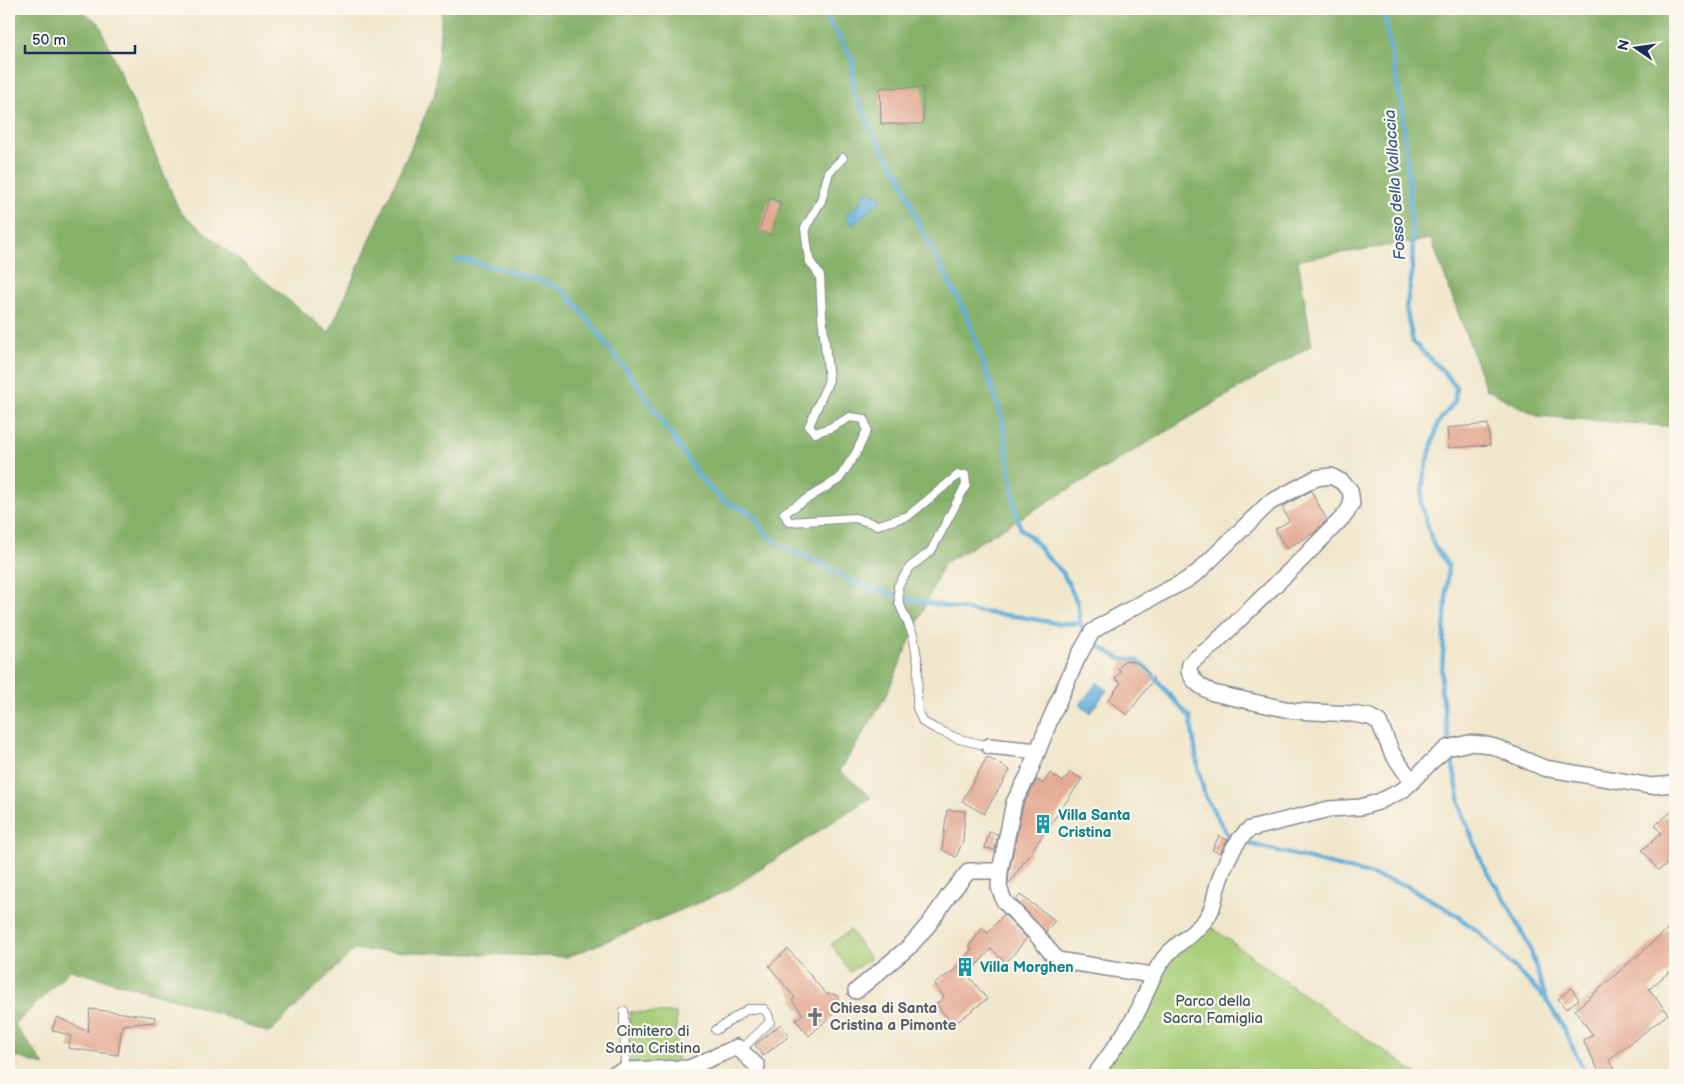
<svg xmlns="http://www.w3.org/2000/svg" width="1684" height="1084" font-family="'Balsamiq Sans',sans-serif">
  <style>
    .green { fill: #a8ce79; stroke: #627e6c }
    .forest { fill: #86b169; stroke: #507064 }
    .water { fill: #61aeda; stroke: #3e6e9c }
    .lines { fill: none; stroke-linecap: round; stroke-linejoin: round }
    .stream { stroke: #61aeda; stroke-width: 4.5 }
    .building { fill: #e3a992 }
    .service-casing { stroke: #868a94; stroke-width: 10 }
    .minor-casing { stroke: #868a94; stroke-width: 18 }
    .service { stroke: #fff; stroke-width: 8 }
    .minor { stroke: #fff; stroke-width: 15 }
    .labels { text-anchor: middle; stroke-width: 4.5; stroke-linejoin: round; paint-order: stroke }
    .culture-label { font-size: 15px; font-weight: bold; fill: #0d838f; stroke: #fbf7ec; text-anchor: start }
    .park-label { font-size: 15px; fill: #3e5765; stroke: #fbf7ec }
    .worship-label { font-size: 15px; font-weight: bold; fill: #5b616d; stroke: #fbf7ec; text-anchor: start }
    .water-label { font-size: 16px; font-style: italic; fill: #345b89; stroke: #fbf7ec }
  </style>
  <rect width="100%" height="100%" fill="#fbf7ec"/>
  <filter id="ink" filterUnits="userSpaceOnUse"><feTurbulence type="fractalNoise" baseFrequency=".02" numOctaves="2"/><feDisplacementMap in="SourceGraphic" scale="10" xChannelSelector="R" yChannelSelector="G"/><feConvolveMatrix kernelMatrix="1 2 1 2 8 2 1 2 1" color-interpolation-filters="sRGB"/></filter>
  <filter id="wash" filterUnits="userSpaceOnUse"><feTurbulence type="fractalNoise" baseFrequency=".0096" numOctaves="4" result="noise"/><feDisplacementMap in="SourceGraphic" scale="20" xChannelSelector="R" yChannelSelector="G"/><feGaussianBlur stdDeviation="1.12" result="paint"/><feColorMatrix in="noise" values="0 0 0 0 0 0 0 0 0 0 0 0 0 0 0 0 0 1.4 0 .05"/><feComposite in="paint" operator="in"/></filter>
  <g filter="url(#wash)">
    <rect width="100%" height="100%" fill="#f0e6cb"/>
    <!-- green -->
    <g class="green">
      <path d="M1210 926 1312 1001 1419 1075H1100L1175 952Z"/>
      <path d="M850 930 870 959 850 972 831 944Z"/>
      <path d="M630 1012 676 1013 677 1066 630 1067Z"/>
    </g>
    <!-- forest -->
    <path class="forest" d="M9 9H78L99 23 180 212 329 333 435 93 442 9H1675V427L1537 416 1486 389 1431 239 1298 260 1312 345 943 564 886 696 840 771 871 797 727 891 568 957 354 950 269 1033 186 1002 70 970 15 1025 45 1066 9 1054Z"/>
    <!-- water -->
    <g class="water">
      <path d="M869 191 872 194 879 195 883 199 852 225 845 216 861 202 863 195Z"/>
      <path d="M1097 682 1107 690 1090 713 1080 705Z"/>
    </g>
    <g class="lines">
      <!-- stream -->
      <g class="stream">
        <path d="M822 9 853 60V92L868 119 873 135 901 177 919 225 968 318 1001 414 1017 518 1021 529 1034 540 1046 556 1063 573 1077 602 1080 623 1087 633"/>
        <path d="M1383 9 1403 113 1413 236 1412 275 1406 308 1413 342 1445 373 1456 387 1455 401 1438 423 1424 474 1421 503 1433 544 1448 565 1441 689 1453 766 1462 812 1482 863 1509 907 1529 946 1545 996"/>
        <path d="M457 260 471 261 538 280 563 290 580 309 638 386 701 479 721 499 751 513 768 536 792 552 813 559 851 581 903 598 965 610 1022 617 1061 624 1080 623"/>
        <path d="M1091 640 1093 643 1121 659 1136 660 1147 668 1174 700 1190 717 1198 767 1205 796 1227 834 1246 843 1365 873 1405 885 1452 912 1480 933 1545 998 1562 1025 1586 1075"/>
      </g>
    </g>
    <g id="blocks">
      <!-- building -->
      <g class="building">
        <path d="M923 87V124H881L880 88Z"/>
        <path d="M770 198 781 202 771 235 759 231Z"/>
        <path d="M1488 424 1490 445 1449 448 1447 428Z"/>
        <path d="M1311 491 1327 520 1314 533 1286 549 1275 529 1289 521 1282 507Z"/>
        <path d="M1125 660 1138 663 1154 679 1127 715 1108 700 1121 683 1115 679 1121 671 1118 669Z"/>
        <path d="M987 757 1010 770 984 814 962 801Z"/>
        <path d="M1070 772 1082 779 1008 885 1009 872 1023 805 1037 780 1043 784 1050 773 1063 782Z"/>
        <path d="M1675 809V859L1658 870 1642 850 1661 833 1655 825Z"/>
        <path d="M947 810 965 811 963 841 956 857 942 849Z"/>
        <path d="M989 832 998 834 995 850 985 848Z"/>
        <path d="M1219 836 1228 840 1220 853 1212 850Z"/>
        <path d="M1020 895 1055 920 1046 932 1016 900Z"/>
        <path d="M1004 914 1027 938 1006 963 991 949 968 975 987 999 953 1025 936 1004 944 997 934 984 952 972 972 949 969 946 982 929 988 933Z"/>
        <path d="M1668 929 1675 937V967L1649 989 1668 1014 1609 1060 1619 1075H1601L1583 1040 1593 1035 1575 1010Z"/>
        <path d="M788 949 826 994H833L838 996V1001L842 1006 809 1036 796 1020 803 1014 792 1000 795 998 769 966Z"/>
        <path d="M1571 988 1579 999 1566 1009 1558 999Z"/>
        <path d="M90 1009 155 1017V1022L122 1025 118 1055 68 1048 71 1036 52 1030 57 1017 88 1032Z"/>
        <path d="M781 1024 789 1036 763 1056 755 1045Z"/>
      </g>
    </g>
  </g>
  <g filter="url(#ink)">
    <use href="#blocks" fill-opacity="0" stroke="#868a94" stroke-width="1"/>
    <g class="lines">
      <!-- service casing -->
      <g class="service-casing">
        <g id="service">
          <path d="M843 158 829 172 821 201 805 228 809 260 820 276 822 316 829 380 809 426 815 433 830 428 850 417 864 419 867 430 856 453 839 479 784 513 789 522 855 518 878 525 908 516 958 475H965L966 485 931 551 910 567 898 586 899 603 913 635 918 663 917 708 923 722 936 729 959 739 989 746"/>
          <path d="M624 1011 625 1070"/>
          <path d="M716 1030 748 1009H764L768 1014 770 1022 746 1045 737 1047"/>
        </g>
      </g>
      <!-- minor casing -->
      <g class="minor-casing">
        <g id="minor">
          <path d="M989 746 1038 751"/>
          <path d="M1152 975 1057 960 1036 934 1004 901 999 887 1000 871 1014 802 1028 776 1050 720 1077 659 1092 632 1102 625 1138 605 1185 581 1198 572 1269 503 1316 478 1331 476 1342 482 1350 490 1352 503 1346 514 1304 557 1212 646 1194 660 1190 664 1189 671C1194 683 1201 687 1213 693L1294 711 1353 714 1370 717 1379 722 1392 753 1412 782"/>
          <path d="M856 991 910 946 929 924 949 895 969 871H1000"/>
          <path d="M612 1075 625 1070 689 1068 737 1047 757 1066"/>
          <path d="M1095 1075C1110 1054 1127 1032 1139 1009 1147 992 1151 976 1162 961 1174 943 1196 935 1208 916 1214 907 1214 898 1217 888 1222 870 1234 840 1250 829L1329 809 1361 807 1378 802 1403 790 1433 760 1447 748 1469 743 1482 744 1495 747 1544 768 1651 786 1675 784"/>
        </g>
      </g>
      <!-- service -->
      <use href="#service" class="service"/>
      <!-- minor -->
      <use href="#minor" class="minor"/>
    </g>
  </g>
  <!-- icons -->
  <defs>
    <g id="building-bare" transform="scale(1.5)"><path d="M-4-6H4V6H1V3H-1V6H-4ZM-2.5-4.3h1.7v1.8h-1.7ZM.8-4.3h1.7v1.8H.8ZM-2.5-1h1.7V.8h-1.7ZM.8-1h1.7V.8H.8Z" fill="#0f9aa8" stroke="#fbf7ec" stroke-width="2.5" paint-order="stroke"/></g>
    <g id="church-bare" transform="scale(1.5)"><path d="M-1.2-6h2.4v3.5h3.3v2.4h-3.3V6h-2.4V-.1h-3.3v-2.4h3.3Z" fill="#6b7280" stroke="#fbf7ec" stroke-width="2.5" paint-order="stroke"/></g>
  </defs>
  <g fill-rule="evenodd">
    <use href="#building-bare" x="1043" y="824"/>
    <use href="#building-bare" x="965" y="967"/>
    <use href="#church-bare" x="815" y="1017"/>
  </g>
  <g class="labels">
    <!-- culture labels -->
    <g class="culture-label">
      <text x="1058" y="820">Villa Santa<tspan x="1058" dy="17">Cristina</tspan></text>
      <text x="980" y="972">Villa Morghen</text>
    </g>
    <!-- park labels -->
    <g class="park-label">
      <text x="1213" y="1006">Parco della<tspan x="1213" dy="17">Sacra Famiglia</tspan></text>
      <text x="653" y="1036">Cimitero di<tspan x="653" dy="17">Santa Cristina</tspan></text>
    </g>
    <!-- worship labels -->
    <g class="worship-label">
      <text x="830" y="1013">Chiesa di Santa<tspan x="830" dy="17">Cristina a Pimonte</tspan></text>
    </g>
    <!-- water labels -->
    <g class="water-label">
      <text transform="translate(1394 185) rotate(-94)" y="6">Fosso della Vallaccia</text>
    </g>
  </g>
  <!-- margin -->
  <rect width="1684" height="1084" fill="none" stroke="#fbf7ec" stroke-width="30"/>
  <!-- north arrow -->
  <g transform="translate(1636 48) rotate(283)" stroke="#fbf7ec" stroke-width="4" paint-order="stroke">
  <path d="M0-4L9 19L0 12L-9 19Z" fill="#1b2f5e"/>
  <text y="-8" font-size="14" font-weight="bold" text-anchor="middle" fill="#1b2f5e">N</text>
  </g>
  <!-- scale -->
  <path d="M25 45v8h110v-8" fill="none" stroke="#1b2f5e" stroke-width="2.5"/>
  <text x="32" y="45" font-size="15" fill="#1b2f5e" stroke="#fbf7ec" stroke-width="4" paint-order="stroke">50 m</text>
</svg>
